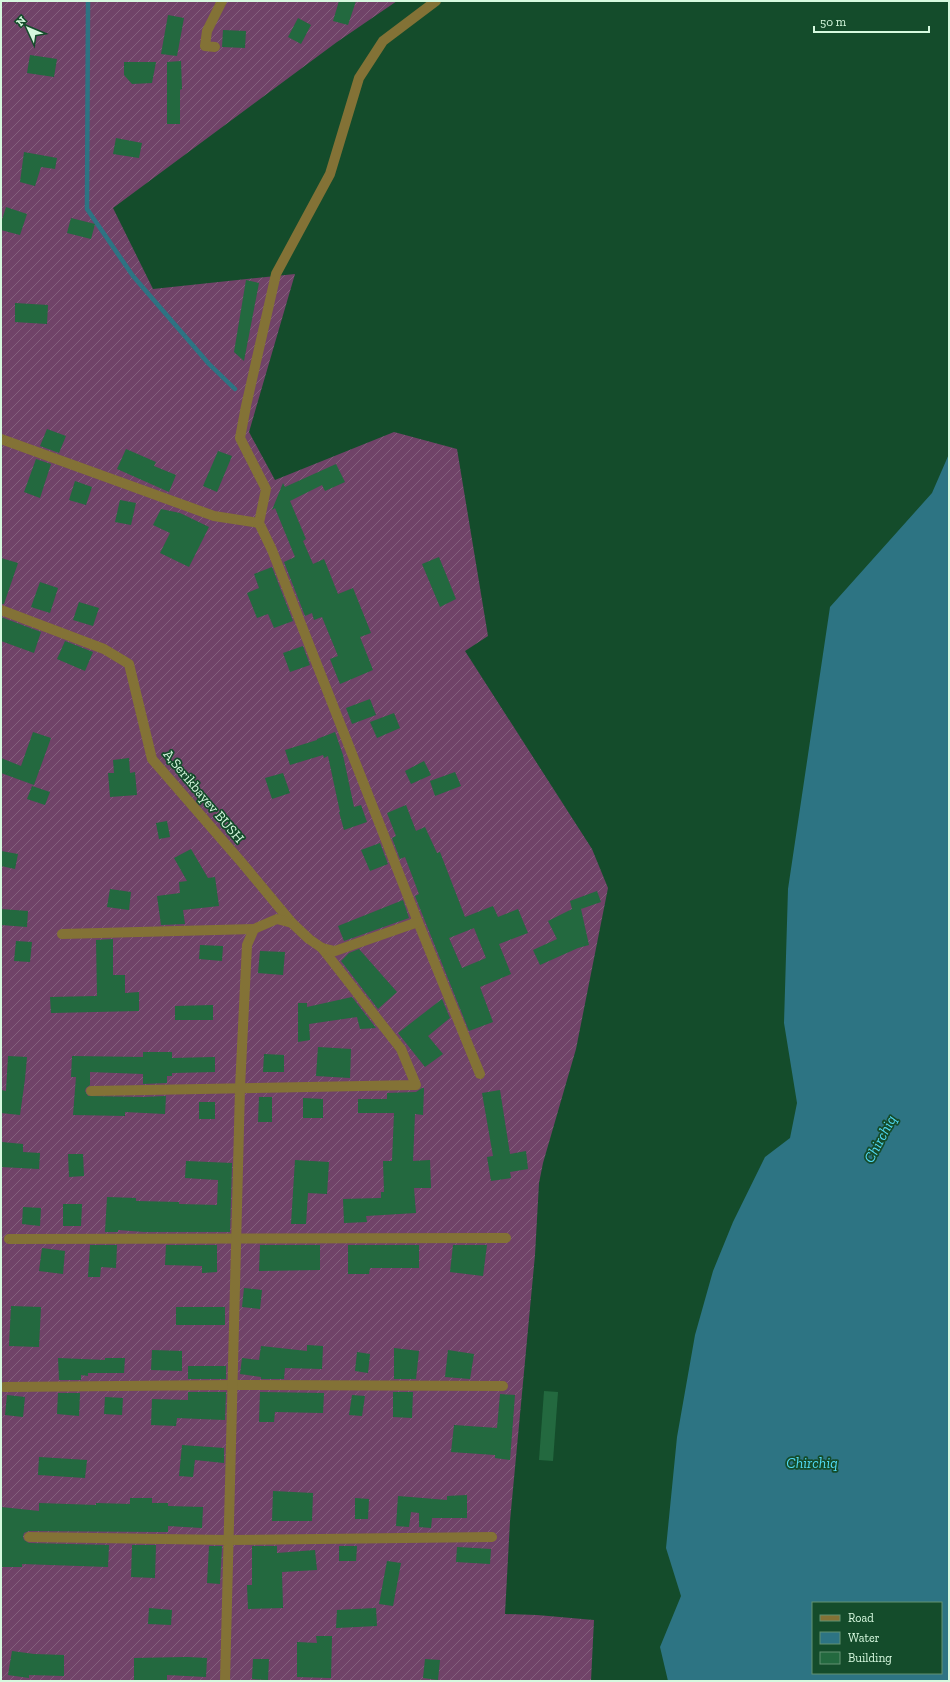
<svg xmlns="http://www.w3.org/2000/svg" width="950" height="1682" font-family="'Zilla Slab',serif">
  <style>
    .garden { fill: url(#garden-furrows) }
    .water { fill: #2d7483; fill-rule: evenodd }
    .lines { fill: none; stroke-linecap: round; stroke-linejoin: round }
    .stream { stroke: #2d7483; stroke-width: 4.5 }
    .building { fill: #23693f; fill-rule: evenodd }
    .minor { stroke: #837236; stroke-width: 10 }
    .labels { text-anchor: middle; stroke-width: 3.5; stroke-linejoin: round; paint-order: stroke }
    .street-label { font-size: 14px; fill: #d6f9df; stroke: #144c2b }
    .water-label { font-size: 15px; font-style: italic; fill: #50daf5; stroke: #144c2b }
  </style>
  <defs>
    <pattern id="garden-furrows" width="10" height="10" patternUnits="userSpaceOnUse"><rect width="10" height="10" fill="#704368"/><path d="M-1 1l2-2M0 10L10 0M9 11l2-2" fill="none" stroke="#845f7d"/></pattern>
  </defs>
  <rect width="100%" height="100%" fill="#144c2b"/>
  <!-- garden -->
  <path class="garden" d="M1 1H397L337 42 113 208 153 289 295 274 249 432 275 480 394 432 457 449 488 636 465 651 592 849 608 888 576 1049 543 1163 539 1183 535 1255 510 1521 505 1614 537 1615 594 1620 591 1681H1Z"/>
  <!-- water -->
  <path class="water" d="M949 454V1681H668L660 1647 681 1596 666 1548 677 1437 695 1335 713 1271 733 1222 765 1157 790 1138 797 1103 784 1023 788 889 830 607 932 493ZM813 1603H941V1673H813Z"/>
  <g class="lines">
    <!-- stream -->
    <path class="stream" d="M88 1 87 209 133 276 209 364 235 389"/>
  </g>
  <!-- building -->
  <g class="building">
    <path d="M339 1H356L348 25 333 21Z"/>
    <path d="M168 15 184 18 177 56 161 54Z"/>
    <path d="M298 18 311 25 301 44 288 37Z"/>
    <path d="M223 30 246 31 245 48 222 47Z"/>
    <path d="M30 55 57 59 54 77 27 73Z"/>
    <path d="M181 61 182 89 180 90V124H167V62Z"/>
    <path d="M124 62H156L152 83 132 84 124 75Z"/>
    <path d="M116 138 142 143 139 158 113 154Z"/>
    <path d="M24 152 57 158 55 169 41 167 35 186 20 182Z"/>
    <path d="M6 207 27 214 20 235 1 230V223Z"/>
    <path d="M71 218 95 224 91 239 67 233Z"/>
    <path d="M246 280 259 283 244 361 234 352Z"/>
    <path d="M15 303 48 305 47 324 15 322Z"/>
    <path d="M47 429 66 436 59 453 40 446Z"/>
    <path d="M126 449 156 462 154 466 176 475 169 492 117 469Z"/>
    <path d="M218 451 232 456 217 492 203 486Z"/>
    <path d="M36 459 51 464 40 498 24 492Z"/>
    <path d="M336 464 345 482 325 491 322 485 290 501 306 539 303 541 313 564 324 559 338 594 353 588 371 633 360 637 373 670 340 684 330 659 338 656 322 617 314 620 312 613 305 616 284 562 295 557 275 508 272 510 283 483 285 487Z"/>
    <path d="M75 481 92 487 86 505 69 500Z"/>
    <path d="M120 500 136 503 131 525 115 522Z"/>
    <path d="M161 509 180 513 209 527 189 567 160 553 170 533 153 525Z"/>
    <path d="M439 557 456 599 440 607 422 564Z"/>
    <path d="M1 558 18 563 4 604H1Z"/>
    <path d="M272 567 293 621 274 628 268 614 257 618 247 593 259 588 254 574Z"/>
    <path d="M40 582 58 588 50 613 31 607Z"/>
    <path d="M79 602 99 608 93 626 73 620Z"/>
    <path d="M1 617 41 632 34 653 1 641Z"/>
    <path d="M65 641 93 652 85 671 57 659Z"/>
    <path d="M303 646 310 665 290 672 283 653Z"/>
    <path d="M370 699 376 715 352 724 346 708Z"/>
    <path d="M394 713 400 728 377 738 370 722Z"/>
    <path d="M33 732 51 738 34 785 1 773V758L21 766Z"/>
    <path d="M335 732 343 755 354 807 361 805 367 822 344 830 339 812H340L328 756 324 758 323 755 290 765 285 750 317 740V739Z"/>
    <path d="M129 758 130 773 135 772 137 795 110 797 108 773H114L113 760Z"/>
    <path d="M424 761 431 775 411 784 405 771Z"/>
    <path d="M455 772 461 786 435 796 430 781Z"/>
    <path d="M283 773 290 793 272 799 265 778Z"/>
    <path d="M32 786 50 792 45 805 27 799Z"/>
    <path d="M406 805 416 831 425 827 437 853 440 852 465 917 493 906 498 917 518 909 528 933 499 944 511 974 480 987 493 1022 469 1031 415 896 419 894 405 857 400 859 392 838 396 836 387 813ZM474 928 486 958 462 968 449 938Z"/>
    <path d="M167 821 170 837 159 839 156 823Z"/>
    <path d="M380 843 388 864 370 871 361 850Z"/>
    <path d="M191 849 208 878 215 877 219 906 183 910 185 924 161 925 157 896 180 893 179 882 187 881 174 858Z"/>
    <path d="M1 851 18 854 15 869 1 866Z"/>
    <path d="M110 889 131 892 129 910 107 907Z"/>
    <path d="M597 891 601 902 581 909 589 945 578 948 540 965 533 950 557 939 548 921 572 909 570 901Z"/>
    <path d="M403 900 409 918 344 941 338 926Z"/>
    <path d="M1 909 28 911 27 927 1 925Z"/>
    <path d="M113 939V975H125V993L139 992V1011L51 1013 50 997 97 996 96 940Z"/>
    <path d="M16 941 32 942 30 962 14 961Z"/>
    <path d="M200 945 223 946 222 961 199 959Z"/>
    <path d="M359 949 397 992 378 1009 341 961 349 953Z"/>
    <path d="M260 951 285 952 283 975 258 973Z"/>
    <path d="M352 997 376 1028 360 1029 357 1017 309 1024 310 1040 298 1042V1003H307V1007Z"/>
    <path d="M442 999 450 1018 428 1036 443 1054 425 1067 398 1033Z"/>
    <path d="M213 1005V1020H175V1006Z"/>
    <path d="M318 1047 351 1049 350 1078 316 1076Z"/>
    <path d="M143 1052H172V1058L215 1057V1072L172 1073V1076H167V1083L143 1084V1074L90 1072V1085L86 1088 85 1091 88 1096 143 1097 166 1096 165 1114 125 1112V1116L73 1115 76 1077H71L72 1056 143 1057Z"/>
    <path d="M264 1054 284 1055V1072H263Z"/>
    <path d="M8 1056 27 1057 25 1079 20 1115 1 1113V1090L6 1091Z"/>
    <path d="M422 1088H424L423 1115 415 1114 413 1161 430 1160 431 1188H414L416 1213 366 1216 367 1222 344 1223 343 1199 381 1198V1192H384L383 1161H392L394 1113H358V1099H387V1093L416 1092Z"/>
    <path d="M500 1090 510 1154 526 1151 528 1169 510 1172 511 1178 491 1181 487 1157 493 1156 482 1093Z"/>
    <path d="M259 1097H272V1122H258Z"/>
    <path d="M303 1098 323 1099V1118H303Z"/>
    <rect x="199" y="1102" width="16" height="17"/>
    <path d="M2 1142 23 1144V1152L40 1153 39 1169 1 1167Z"/>
    <path d="M68 1154H83L84 1176 69 1177Z"/>
    <path d="M295 1160 329 1162 327 1194 308 1193 306 1224H291Z"/>
    <path d="M186 1161 232 1163 230 1232H144L118 1230V1232H105L107 1197 136 1198V1201L179 1202V1204L217 1205 218 1180 185 1178Z"/>
    <path d="M63 1204H82L81 1226H63Z"/>
    <path d="M23 1207 41 1208 40 1226 22 1224Z"/>
    <path d="M90 1245H117L116 1268 101 1267 100 1277H88Z"/>
    <path d="M166 1245H217V1272L202 1273V1266L165 1265Z"/>
    <path d="M260 1245H320V1270L259 1271Z"/>
    <path d="M348 1245H419V1268H370L369 1274H348Z"/>
    <path d="M453 1245H487L483 1276 450 1272Z"/>
    <path d="M42 1248 65 1251 63 1274 39 1271Z"/>
    <path d="M244 1288 262 1290 260 1309 242 1307Z"/>
    <path d="M11 1306 41 1307 39 1347 9 1346Z"/>
    <rect x="176" y="1307" width="49" height="18"/>
    <path d="M307 1345 323 1346 322 1369 285 1368 284 1379H261V1377L240 1374 242 1358 259 1360 261 1346 307 1351Z"/>
    <path d="M394 1348 419 1351 416 1379H394Z"/>
    <path d="M152 1350 182 1351V1371L151 1370Z"/>
    <path d="M448 1350 474 1354 470 1379 445 1377Z"/>
    <path d="M357 1352 370 1354 368 1373 355 1371Z"/>
    <path d="M58 1358 105 1360V1358H125L124 1373H88V1376L81 1375V1380H59Z"/>
    <rect x="188" y="1366" width="38" height="13"/>
    <path d="M544 1391 558 1392 553 1461 539 1460Z"/>
    <path d="M188 1392H226L225 1420 177 1418 176 1426 151 1425 152 1399 188 1400Z"/>
    <path d="M260 1392 324 1393 323 1413 275 1412 274 1422H259Z"/>
    <path d="M393 1392H413L412 1418 393 1417Z"/>
    <path d="M58 1393H80L79 1416 57 1414Z"/>
    <path d="M500 1394 515 1395 510 1460 495 1458V1455L451 1452 454 1425 497 1428Z"/>
    <path d="M7 1395 25 1397 23 1417 5 1415Z"/>
    <path d="M352 1395 365 1396 362 1416 349 1415Z"/>
    <path d="M105 1397 123 1398 122 1415 104 1414Z"/>
    <path d="M182 1445 224 1448V1463L195 1460 193 1477 179 1476Z"/>
    <path d="M39 1457 87 1460 85 1478 38 1475Z"/>
    <path d="M273 1491 313 1493 312 1521H272Z"/>
    <path d="M467 1495V1518H432L431 1528 419 1527V1513L411 1512 409 1527 396 1526 398 1496 447 1500V1496Z"/>
    <path d="M130 1498H152V1503H168V1506L203 1507 202 1528 168 1526V1532H156L29 1531 24 1533 23 1537 24 1540 29 1543 109 1545 108 1567 22 1564V1567H1V1507L39 1511V1503L96 1505V1503L130 1504Z"/>
    <path d="M355 1498 369 1499 368 1519H355Z"/>
    <path d="M132 1545H156L155 1578 131 1577Z"/>
    <path d="M209 1546H222L220 1584 207 1583Z"/>
    <path d="M252 1546H277V1553L315 1550 317 1570 282 1572 283 1608 248 1609 247 1585H252Z"/>
    <path d="M339 1546H357L356 1561H339Z"/>
    <path d="M457 1547 491 1549 490 1564 456 1562Z"/>
    <path d="M387 1561 401 1563 393 1606 379 1604Z"/>
    <path d="M149 1608 172 1610 171 1625 148 1624Z"/>
    <path d="M376 1608 377 1626 336 1628 337 1610Z"/>
    <path d="M316 1636H332L331 1678 297 1677V1642L317 1643Z"/>
    <path d="M12 1651 34 1654 64 1655V1676L29 1675V1678L8 1675Z"/>
    <path d="M187 1657 207 1658 206 1677 167 1675V1681H134V1658Z"/>
    <path d="M253 1659H269L268 1680 252 1679Z"/>
    <path d="M425 1659 440 1660 438 1680 423 1678Z"/>
  </g>
  <g class="lines">
    <!-- minor -->
    <g class="minor">
      <path d="M436 1 383 41 359 78 330 174 276 274 246 406 240 438 266 489 259 523 272 550 418 922 480 1074"/>
      <path d="M215 47 205 46 207 31 222 1"/>
      <path d="M1 439 214 516 259 523"/>
      <path d="M1 610 104 649 129 664 152 759 243 864 292 923"/>
      <path d="M62 934 254 929"/>
      <path d="M91 1091 416 1085 401 1049 322 948"/>
      <path d="M9 1239 506 1238"/>
      <path d="M4 1387 232 1385 503 1386"/>
      <path d="M29 1537 228 1540 492 1537"/>
      <path d="M225 1681 240 1088 247 945 254 929 277 919 292 923 309 939 322 948 335 951 418 922"/>
    </g>
  </g>
  <g class="labels">
    <!-- street labels -->
    <g class="street-label">
      <text transform="translate(204 796) rotate(50)" y="5">A,Serikbayev BUSH</text>
    </g>
    <!-- water labels -->
    <g class="water-label">
      <text transform="translate(880 1139) rotate(-62)" y="5">Chirchiq</text>
      <text x="812" y="1468">Chirchiq</text>
    </g>
  </g>
  <!-- border -->
  <rect width="950" height="1682" fill="none" stroke="#d6f9df" stroke-width="4"/>
  <!-- legend -->
  <rect x="812" y="1602" width="130" height="72" fill="#144c2b" stroke="#629173"/>
  <rect x="820" y="1615" width="20" height="6" fill="#837236" stroke="#629173"/>
  <text x="848" y="1622" font-size="12" fill="#d6f9df">Road</text>
  <rect x="820" y="1632" width="20" height="12" fill="#2d7483" stroke="#629173"/>
  <text x="848" y="1642" font-size="12" fill="#d6f9df">Water</text>
  <rect x="820" y="1652" width="20" height="12" fill="#23693f" stroke="#629173"/>
  <text x="848" y="1662" font-size="12" fill="#d6f9df">Building</text>
  <!-- north arrow -->
  <g transform="translate(28 28) rotate(314)" stroke="#144c2b" stroke-width="3" paint-order="stroke">
  <path d="M0-3L7 15L0 10L-7 15Z" fill="#d6f9df"/>
  <text y="-6" font-size="11" font-weight="bold" text-anchor="middle" fill="#d6f9df">N</text>
  </g>
  <!-- scale -->
  <path d="M814 26v6h115v-6" fill="none" stroke="#d6f9df" stroke-width="2"/>
  <text x="820" y="26" font-size="12" fill="#d6f9df" stroke="#144c2b" stroke-width="3" paint-order="stroke">50 m</text>
</svg>
